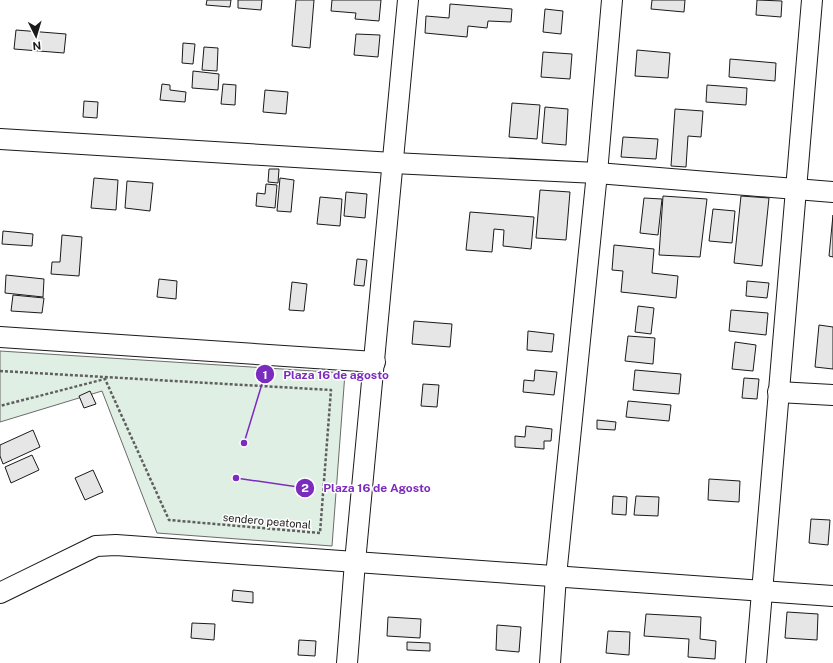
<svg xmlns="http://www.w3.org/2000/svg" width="833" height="663" font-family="'Public Sans',sans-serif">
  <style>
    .green { fill: #e0efe3; stroke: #6a6a6a }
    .building { fill: #e6e6e6; stroke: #1a1a1a }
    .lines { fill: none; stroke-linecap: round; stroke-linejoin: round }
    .minor-casing { stroke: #1a1a1a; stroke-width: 22 }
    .path { stroke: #5f5f5f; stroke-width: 2.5; stroke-dasharray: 3 2; stroke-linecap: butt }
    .minor { stroke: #fff; stroke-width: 20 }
    .labels { text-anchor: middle; stroke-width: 3; stroke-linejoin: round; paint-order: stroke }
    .street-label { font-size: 11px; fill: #1a1a1a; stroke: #fff }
    .leader { fill: none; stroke: #7b2cbf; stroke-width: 1.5 }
    .callout-dot { fill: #7b2cbf; stroke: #fff; stroke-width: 1.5 }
    .mark-label { font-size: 12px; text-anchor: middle; font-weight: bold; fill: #fff }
    .callout-label { font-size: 12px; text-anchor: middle; font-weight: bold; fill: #7b2cbf; stroke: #fff; stroke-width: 3; stroke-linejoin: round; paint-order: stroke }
  </style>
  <rect width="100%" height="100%" fill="#fff"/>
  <!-- green -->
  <path class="green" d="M0 351 345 373 332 546 157 533 102 391 0 422Z"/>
  <!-- building -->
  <g class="building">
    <path d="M207 0H231L230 7 206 5Z"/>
    <path d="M238 0H262L261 10 238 8Z"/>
    <path d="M296 0H314L310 48 292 46Z"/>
    <path d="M332 0H381L379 21 355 19 356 13 331 11Z"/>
    <path d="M652 0H685L684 12 651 9Z"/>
    <path d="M757 0 782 1 781 17 756 15Z"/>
    <path d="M450 4 512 9 511 22 488 21 487 28 468 26 467 37 425 33 426 16 449 18Z"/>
    <path d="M545 9 563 11 561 34 543 32Z"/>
    <path d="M16 30 66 34 64 53 14 49Z"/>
    <path d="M356 34 380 35 378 57 354 55Z"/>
    <path d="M183 43 195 44 193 64 182 63Z"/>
    <path d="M204 47 218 48 217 71 202 70Z"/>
    <path d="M637 50 670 53 668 78 635 76Z"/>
    <path d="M543 52 572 54 570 79 541 77Z"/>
    <path d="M730 59 776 63 775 81 729 77Z"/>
    <path d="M193 71 219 74 218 90 192 88Z"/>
    <path d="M162 84 170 85V90L186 92 185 102 160 100Z"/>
    <path d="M223 84 236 85 235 105 221 104Z"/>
    <path d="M707 85 747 88 746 105 706 102Z"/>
    <path d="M265 90 288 92 286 114 263 112Z"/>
    <path d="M84 101 98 102 97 118 83 117Z"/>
    <path d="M512 103 540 105 537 139 509 137Z"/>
    <path d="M545 107 568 109 566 145 542 143Z"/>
    <path d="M675 109 703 111 701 137 688 136 686 167 671 166Z"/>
    <path d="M623 137 658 139 656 159 621 157Z"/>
    <path d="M269 169H279L278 183 268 182Z"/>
    <path d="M94 178 118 180 116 210 91 208Z"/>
    <path d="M280 178 294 180 291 212 277 211Z"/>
    <path d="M127 181 153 183 150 211 125 208Z"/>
    <path d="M266 184 277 185 275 208 256 206 257 193 265 194Z"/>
    <path d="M540 190 570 192 566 240 536 238Z"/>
    <path d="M346 192 367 194 365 218 344 216Z"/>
    <path d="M663 196 707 199 700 257 659 255Z"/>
    <path d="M741 196 769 198 762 266 734 263Z"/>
    <path d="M320 197 342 199 340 226 317 224Z"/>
    <path d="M644 198 662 199 658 235 640 233Z"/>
    <path d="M713 209 735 211 732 243 709 241Z"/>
    <path d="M470 212 534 217 531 249 503 246 504 230 494 229 492 252 466 250Z"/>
    <path d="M833 215V257L829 256Z"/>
    <path d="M3 231 33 234 32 246 2 244Z"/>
    <path d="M62 235 82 237 79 276 51 274 52 262H60Z"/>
    <path d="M614 245 654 249 652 273 678 276 676 298 621 292 623 271 612 270Z"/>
    <path d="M357 259 367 260 364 286 354 285Z"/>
    <path d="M6 275 44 279 43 297 5 293Z"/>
    <path d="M159 279 177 281 176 299 157 297Z"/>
    <path d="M747 281 769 283 767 298 746 296Z"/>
    <path d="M292 282 307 284 304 311 289 310Z"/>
    <path d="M13 295 44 298 42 313 11 311Z"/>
    <path d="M638 306 654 308 651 334 635 332Z"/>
    <path d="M731 310 768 313 766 335 729 331Z"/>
    <path d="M414 321 452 324 450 347 412 344Z"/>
    <path d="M819 325 833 327V369L815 367Z"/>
    <path d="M528 331 554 334 552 352 527 350Z"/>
    <path d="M628 336 655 338 653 364 625 361Z"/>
    <path d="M735 342 756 345 753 371 732 369Z"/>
    <path d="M535 370 557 372 554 395 523 392 524 380 534 381Z"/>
    <path d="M635 370 681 374 679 394 633 390Z"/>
    <path d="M744 378 759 379 757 399 742 398Z"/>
    <path d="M423 384 439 385 437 407 421 406Z"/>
    <path d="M90 391 96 404 84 408 79 396Z"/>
    <path d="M628 401 671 405 669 421 626 417Z"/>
    <path d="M597 420 616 422 615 430 597 429Z"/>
    <path d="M526 426 552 429 551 441H544V449L515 447V436L525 437Z"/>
    <path d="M33 430 40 447 3 464 0 456V445Z"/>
    <path d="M32 455 39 470 11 483 5 467Z"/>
    <path d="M93 470 103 492 85 500 75 478Z"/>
    <path d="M709 479 740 481 739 502 708 500Z"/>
    <path d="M613 496 627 497 626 515 612 514Z"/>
    <path d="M636 496 659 497 658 516 634 515Z"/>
    <path d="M811 519 830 520 828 545 809 543Z"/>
    <path d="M233 590 253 592V603L232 601Z"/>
    <path d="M787 612 818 614 817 640 785 638Z"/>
    <path d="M646 614 701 617 700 639 716 641 715 659 688 657 689 639 644 636Z"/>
    <path d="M388 617 421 619 420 638 387 636Z"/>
    <path d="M192 623 215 624 214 640 191 638Z"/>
    <path d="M497 625 521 627 519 652 496 650Z"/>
    <path d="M608 631 630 632 629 655 606 653Z"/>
    <path d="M299 640 316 641 315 656 298 655Z"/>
    <path d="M407 642 430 643V651L407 650Z"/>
  </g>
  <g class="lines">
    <!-- minor casing -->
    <g class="minor-casing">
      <g id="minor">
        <path d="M0 139 393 163 597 173 833 192"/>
        <path d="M0 337 375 362"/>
        <path d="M778 392 833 395"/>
        <path d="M0 593 96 546 116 545 833 596"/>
        <path d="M347 663 355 562 408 0"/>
        <path d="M550 663 556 576 597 173 612 0"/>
        <path d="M756 663 812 0"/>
      </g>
    </g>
    <!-- path -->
    <path class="path" d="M0 371 331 390 320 533 169 520 105 379 0 406"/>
    <!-- minor -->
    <use href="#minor" class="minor"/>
  </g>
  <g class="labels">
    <!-- street labels -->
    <g class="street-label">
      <text transform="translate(267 521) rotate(5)" y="4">sendero peatonal</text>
    </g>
  </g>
  <!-- callouts -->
  <path class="leader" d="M244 443L265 374M236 478L305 488"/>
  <g class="callout-dot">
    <circle cx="244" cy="443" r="4"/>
    <circle cx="236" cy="478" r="4"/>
    <circle cx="265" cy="374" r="10"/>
    <circle cx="305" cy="488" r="10"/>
  </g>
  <g class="mark-label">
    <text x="265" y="379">1</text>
    <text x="305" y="492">2</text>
  </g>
  <g class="callout-label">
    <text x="336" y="379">Plaza 16 de agosto</text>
    <text x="377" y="492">Plaza 16 de Agosto</text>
  </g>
  <!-- north arrow -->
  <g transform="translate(36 36) rotate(175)" stroke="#ffffff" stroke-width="3" paint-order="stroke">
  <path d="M0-3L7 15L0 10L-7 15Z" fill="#1a1a1a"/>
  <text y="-6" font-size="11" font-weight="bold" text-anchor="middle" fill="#1a1a1a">N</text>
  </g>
</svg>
